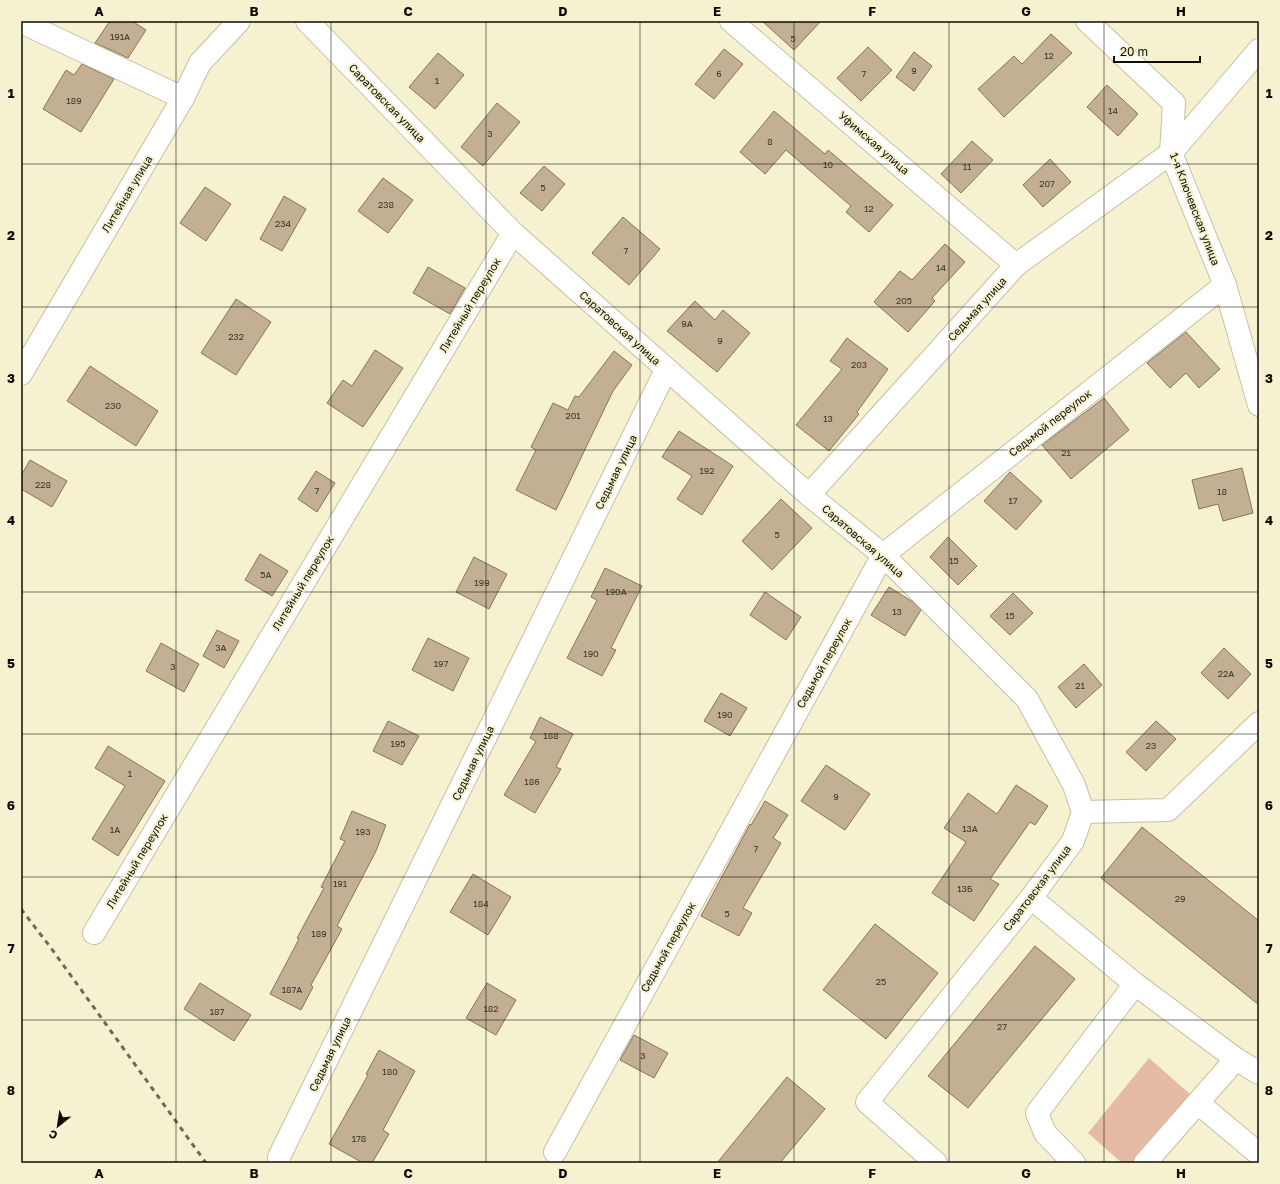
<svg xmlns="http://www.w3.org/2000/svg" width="1280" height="1184" font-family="'Golos Text',sans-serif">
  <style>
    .green { fill: #e5bba3 }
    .building { fill: #c2af94; stroke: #87755b }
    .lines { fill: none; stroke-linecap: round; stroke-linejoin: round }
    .minor-casing { stroke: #c6c1a1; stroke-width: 24 }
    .minor { stroke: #fff; stroke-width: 22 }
    .rail { stroke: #6d6a57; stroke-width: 3; stroke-dasharray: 5 5; stroke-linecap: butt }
    .grid { fill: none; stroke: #0e0c03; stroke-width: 1; stroke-opacity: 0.55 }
    .labels { text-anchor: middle; stroke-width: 4; stroke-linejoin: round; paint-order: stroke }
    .number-label { font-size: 9px; fill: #3b3527 }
    .street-label { font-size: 11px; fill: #0e0c03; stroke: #f6f1d1 }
    .neatline { fill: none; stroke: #0e0c03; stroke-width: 1.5 }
    .grid-label { font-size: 13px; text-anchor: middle; font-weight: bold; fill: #0e0c03 }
  </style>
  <rect width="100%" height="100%" fill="#f6f1d1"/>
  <!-- green -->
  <path class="green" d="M1149 1058 1191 1095 1135 1163H1122L1088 1133Z"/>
  <!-- building -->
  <g class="building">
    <path d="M110 21H132L146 30 128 58 95 43Z"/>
    <path d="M762 21H821L794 50Z"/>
    <path d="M1051 34 1072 53 1004 117 978 89 1014 56 1022 64Z"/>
    <path d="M868 47 892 70 861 101 837 78Z"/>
    <path d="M724 49 743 64 714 99 695 84Z"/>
    <path d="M914 52 932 66 914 91 896 77Z"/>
    <path d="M438 53 464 75 435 109 409 87Z"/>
    <path d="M82 64 114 79 81 132 43 109 66 70 74 75Z"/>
    <path d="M1107 85 1138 114 1118 136 1087 107Z"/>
    <path d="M497 103 520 122 483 166 461 147Z"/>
    <path d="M774 111 825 154 828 150 893 205 869 232 846 212 851 206 786 150 765 174 740 152Z"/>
    <path d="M972 141 993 160 961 193 941 174Z"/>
    <path d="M1050 159 1071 182 1043 207 1023 185Z"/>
    <path d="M544 166 565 184 542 211 520 193Z"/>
    <path d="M383 178 413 200 388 233 358 211Z"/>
    <path d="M205 187 231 204 206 241 180 223Z"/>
    <path d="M284 196 306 209 282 251 260 239Z"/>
    <path d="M623 217 660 249 629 285 592 253Z"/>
    <path d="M945 244 965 262 932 298 935 301 908 332 874 302 900 271 912 280Z"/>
    <path d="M428 267 465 288 450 314 413 293Z"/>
    <path d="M236 299 271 322 236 375 201 353Z"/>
    <path d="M695 301 715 320 723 310 750 333 717 372 667 331Z"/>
    <path d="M1186 332 1220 369 1199 388 1186 373 1170 388 1147 363Z"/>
    <path d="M847 338 888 369 857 412 859 414 829 451 796 425 842 369 830 361Z"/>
    <path d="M375 350 403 368 363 427 327 403 343 380 352 386Z"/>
    <path d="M614 351 632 365 613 391 556 510 516 490 536 450 531 447 553 403 568 410 575 396 579 397Z"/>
    <path d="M90 366 158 411 136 446 67 401Z"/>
    <path d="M1104 398 1129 430 1071 479 1042 445Z"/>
    <path d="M679 431 733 466 702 515 677 499 692 476 662 457Z"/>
    <path d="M30 460 67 481 52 507 21 489V476Z"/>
    <path d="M1242 468 1253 513 1223 521 1218 504 1199 509 1192 480Z"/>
    <path d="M316 471 335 483 317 512 298 499Z"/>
    <path d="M1010 472 1042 501 1016 530 984 501Z"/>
    <path d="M781 499 812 528 772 570 742 541Z"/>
    <path d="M948 537 977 566 958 585 930 557Z"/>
    <path d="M260 554 288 571 272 596 245 580Z"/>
    <path d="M474 557 507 574 489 609 456 592Z"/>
    <path d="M605 568 642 586 611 648 616 650 602 676 567 658 597 600 591 597Z"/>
    <path d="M889 587 913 602 921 610 905 636 871 615Z"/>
    <path d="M765 592 801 617 786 640 750 615Z"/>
    <path d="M1013 593 1033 613 1010 635 990 616Z"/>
    <path d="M217 630 239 641 224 668 203 656Z"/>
    <path d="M428 638 469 658 453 691 412 670Z"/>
    <path d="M161 643 199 664 184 692 146 671Z"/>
    <path d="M1224 648 1251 674 1228 699 1201 673Z"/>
    <path d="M1084 664 1102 685 1076 708 1058 687Z"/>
    <path d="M721 693 747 708 730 736 704 721Z"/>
    <path d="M540 717 573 734 556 767 561 769 535 813 504 795 536 741 530 738Z"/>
    <path d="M388 721 419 736 402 765 373 751Z"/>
    <path d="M1156 721 1176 739 1146 771 1126 752Z"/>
    <path d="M108 746 165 781 118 856 92 839 125 786 95 768Z"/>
    <path d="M826 765 870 794 845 830 801 801Z"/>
    <path d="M1016 785 1048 806 1035 825 1030 822 990 879 999 884 974 921 932 893 966 842 944 828 968 793 997 814Z"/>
    <path d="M765 801 788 815 773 838 781 843 743 908 752 913 739 936 701 916 750 824 751 825Z"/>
    <path d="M352 811 386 825 376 851 337 926 342 929 311 985 313 987 301 1010 270 994 299 939 297 938 324 888 321 887 345 841 340 839Z"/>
    <path d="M1142 827 1259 921V1005L1101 878Z"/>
    <path d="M473 874 511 897 488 935 450 912Z"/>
    <path d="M875 924 938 973 886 1039 823 990Z"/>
    <path d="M1035 946 1075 979 968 1108 928 1076Z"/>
    <path d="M200 983 251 1015 234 1041 184 1009Z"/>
    <path d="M487 983 516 1000 496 1035 466 1018Z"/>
    <path d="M634 1035 668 1053 654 1078 620 1060Z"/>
    <path d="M379 1050 415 1071 383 1130 389 1134 372 1163H363L329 1144 368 1075 366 1074Z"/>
    <path d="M787 1077 825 1109 780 1163H717Z"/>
  </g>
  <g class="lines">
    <!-- minor casing -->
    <g class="minor-casing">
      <g id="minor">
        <path d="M307 21 513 233 809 495 883 555 1027 699 1074 785 1083 812 1073 841 1031 898 867 1102 936 1163"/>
        <path d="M731 21 1016 265"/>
        <path d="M1087 21 1174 103 1171 153 1225 285 1259 405"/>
        <path d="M21 22 183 98"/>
        <path d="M21 374 183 98 200 63 239 21"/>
        <path d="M809 495 1016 265 1171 153 1259 50"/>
        <path d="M1083 812 1168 810 1259 723"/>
        <path d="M1031 898 1135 984 1236 1059 1259 1073"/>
        <path d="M94 933 513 233"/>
        <path d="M1198 1103 1259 1154"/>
        <path d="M555 1152 883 555 1225 285"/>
        <path d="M279 1157 666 370"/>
        <path d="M1074 1163 1045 1133 1037 1113 1135 984"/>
        <path d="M1145 1163 1236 1059"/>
      </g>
    </g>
    <!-- minor -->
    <use href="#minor" class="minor"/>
    <!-- rail -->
    <path class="rail" d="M21 909 51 948 206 1163"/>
  </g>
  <!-- grid -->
  <path class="grid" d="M176 21V1163M331 21V1163M486 21V1163M640 21V1163M794 21V1163M949 21V1163M1104 21V1163M21 164H1259M21 307H1259M21 450H1259M21 592H1259M21 734H1259M21 877H1259M21 1020H1259"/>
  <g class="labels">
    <!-- number labels -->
    <g class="number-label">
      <text x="120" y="40">191А</text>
      <text x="793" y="42">5</text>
      <text x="1049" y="59">12</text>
      <text x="914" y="74">9</text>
      <text x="719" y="77">6</text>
      <text x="864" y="77">7</text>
      <text x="437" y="84">1</text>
      <text x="74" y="104">189</text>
      <text x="1113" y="114">14</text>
      <text x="490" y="137">3</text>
      <text x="770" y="145">8</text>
      <text x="828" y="168">10</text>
      <text x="967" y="170">11</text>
      <text x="1047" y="187">207</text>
      <text x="543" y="191">5</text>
      <text x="386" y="208">238</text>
      <text x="869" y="212">12</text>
      <text x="283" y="227">234</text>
      <text x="626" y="254">7</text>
      <text x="941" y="271">14</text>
      <text x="904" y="304">205</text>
      <text x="687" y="327">9А</text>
      <text x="236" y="340">232</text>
      <text x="720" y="344">9</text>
      <text x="859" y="368">203</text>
      <text x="113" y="409">230</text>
      <text x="573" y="419">201</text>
      <text x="828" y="422">13</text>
      <text x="1066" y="456">21</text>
      <text x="707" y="474">192</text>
      <text x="43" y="488">228</text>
      <text x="317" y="494">7</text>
      <text x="1222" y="495">18</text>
      <text x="1013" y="504">17</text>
      <text x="777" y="538">5</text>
      <text x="954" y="564">15</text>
      <text x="266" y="578">5А</text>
      <text x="482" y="586">199</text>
      <text x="616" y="595">190А</text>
      <text x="897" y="615">13</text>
      <text x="1010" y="619">15</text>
      <text x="221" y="651">3А</text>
      <text x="591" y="657">190</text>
      <text x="441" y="667">197</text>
      <text x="173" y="670">3</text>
      <text x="1226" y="677">22А</text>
      <text x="1080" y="689">21</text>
      <text x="725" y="718">190</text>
      <text x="551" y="739">188</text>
      <text x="398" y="747">195</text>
      <text x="1151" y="749">23</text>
      <text x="130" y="777">1</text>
      <text x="532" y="785">186</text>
      <text x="836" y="800">9</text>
      <text x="970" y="832">13А</text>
      <text x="115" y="833">1А</text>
      <text x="363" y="835">193</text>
      <text x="756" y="852">7</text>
      <text x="340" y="887">191</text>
      <text x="965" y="892">13Б</text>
      <text x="1180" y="902">29</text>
      <text x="481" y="907">184</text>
      <text x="727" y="917">5</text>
      <text x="319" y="937">189</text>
      <text x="881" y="985">25</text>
      <text x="292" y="993">187А</text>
      <text x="491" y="1012">182</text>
      <text x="217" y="1015">187</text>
      <text x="1002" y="1030">27</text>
      <text x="643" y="1059">3</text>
      <text x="390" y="1075">180</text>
      <text x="359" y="1142">178</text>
    </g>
    <!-- street labels -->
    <g class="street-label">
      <text transform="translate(387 103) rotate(46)" y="4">Саратовская улица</text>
      <text transform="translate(874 143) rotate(41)" y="4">Уфимская улица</text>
      <text transform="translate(127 194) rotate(-59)" y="4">Литейная улица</text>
      <text transform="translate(1195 209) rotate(69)" y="4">1-я Ключевская улица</text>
      <text transform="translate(470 305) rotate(-59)" y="4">Литейный переулок</text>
      <text transform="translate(977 309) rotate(-48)" y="4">Седьмая улица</text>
      <text transform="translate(620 328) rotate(42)" y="4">Саратовская улица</text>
      <text transform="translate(1050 423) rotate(-38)" y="4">Седьмой переулок</text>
      <text transform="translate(616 472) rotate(-64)" y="4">Седьмая улица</text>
      <text transform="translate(863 541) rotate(41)" y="4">Саратовская улица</text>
      <text transform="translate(303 583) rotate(-59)" y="4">Литейный переулок</text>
      <text transform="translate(824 663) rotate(-61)" y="4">Седьмой переулок</text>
      <text transform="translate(473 763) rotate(-64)" y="4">Седьмая улица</text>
      <text transform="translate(137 861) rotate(-59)" y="4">Литейный переулок</text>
      <text transform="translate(1037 888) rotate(-53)" y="4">Саратовская улица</text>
      <text transform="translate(668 947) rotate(-61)" y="4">Седьмой переулок</text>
      <text transform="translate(330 1054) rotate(-64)" y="4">Седьмая улица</text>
    </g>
  </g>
  <!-- border -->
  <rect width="1280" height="1184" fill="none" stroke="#f6f1d1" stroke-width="44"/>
  <!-- north arrow -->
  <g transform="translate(58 1126) rotate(210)" stroke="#f6f1d1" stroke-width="3" paint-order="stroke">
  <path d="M0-3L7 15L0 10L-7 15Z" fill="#0e0c03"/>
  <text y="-6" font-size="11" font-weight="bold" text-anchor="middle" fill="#0e0c03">С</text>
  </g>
  <!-- scale -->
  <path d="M1114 56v6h86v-6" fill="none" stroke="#0e0c03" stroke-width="2"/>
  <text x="1120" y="56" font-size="12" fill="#0e0c03" stroke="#f6f1d1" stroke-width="3" paint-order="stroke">20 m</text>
  <rect x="22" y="22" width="1236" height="1140" class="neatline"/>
  <g class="grid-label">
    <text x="99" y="16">A</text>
    <text x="254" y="16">B</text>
    <text x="408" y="16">C</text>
    <text x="563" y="16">D</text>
    <text x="717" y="16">E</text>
    <text x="872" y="16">F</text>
    <text x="1026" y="16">G</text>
    <text x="1181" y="16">H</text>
    <text x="11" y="98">1</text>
    <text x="1269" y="98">1</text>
    <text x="11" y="240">2</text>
    <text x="1269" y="240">2</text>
    <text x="11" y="383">3</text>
    <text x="1269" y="383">3</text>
    <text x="11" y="525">4</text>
    <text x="1269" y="525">4</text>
    <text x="11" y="668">5</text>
    <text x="1269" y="668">5</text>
    <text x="11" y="810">6</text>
    <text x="1269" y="810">6</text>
    <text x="11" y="953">7</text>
    <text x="1269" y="953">7</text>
    <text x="11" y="1095">8</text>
    <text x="1269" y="1095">8</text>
    <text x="99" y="1178">A</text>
    <text x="254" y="1178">B</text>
    <text x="408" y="1178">C</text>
    <text x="563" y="1178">D</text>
    <text x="717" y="1178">E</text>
    <text x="872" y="1178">F</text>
    <text x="1026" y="1178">G</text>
    <text x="1181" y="1178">H</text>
  </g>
</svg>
